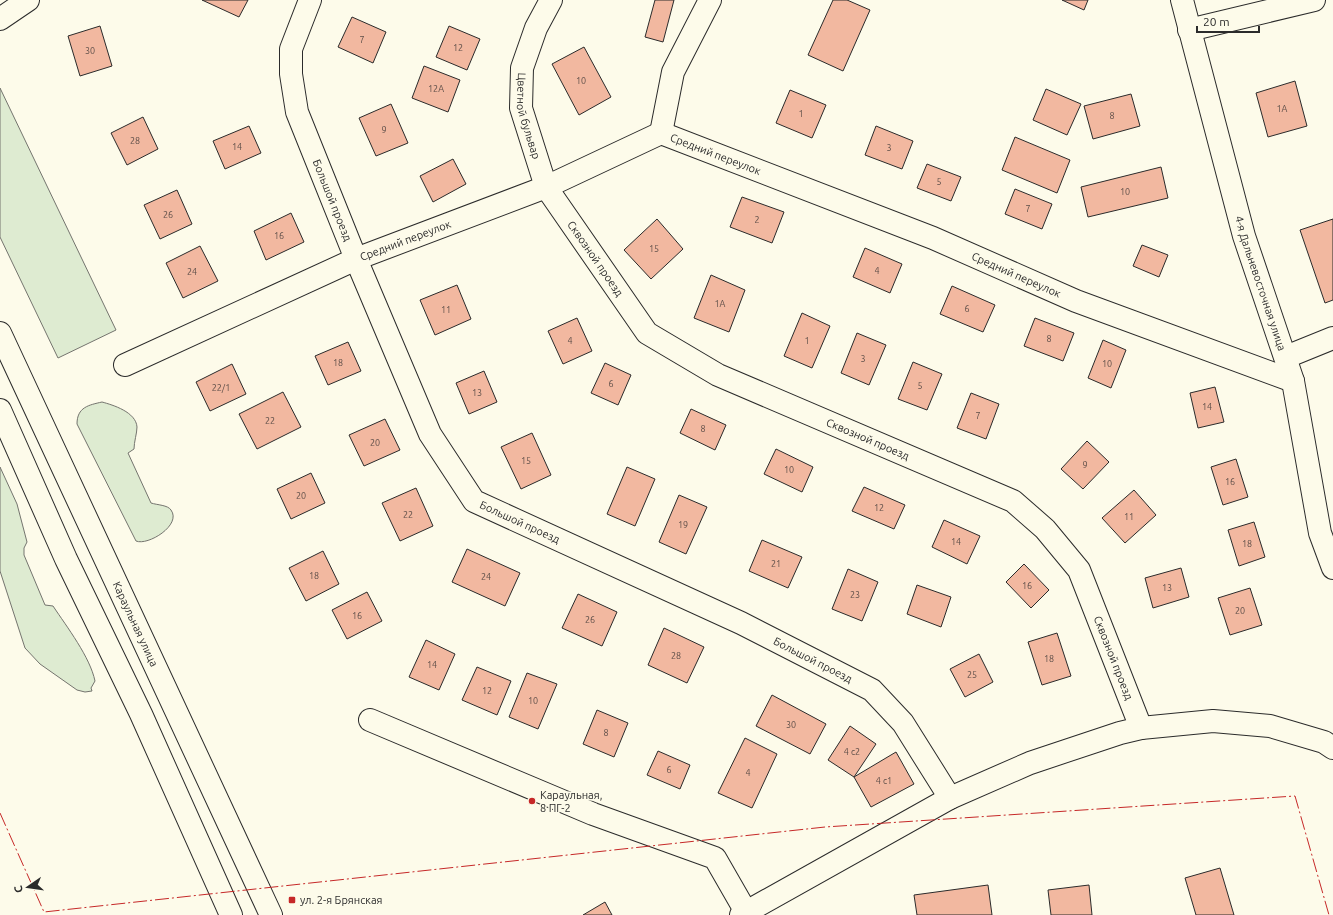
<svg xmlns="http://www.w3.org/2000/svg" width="1333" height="915" font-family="Ubuntu,sans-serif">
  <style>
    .green { fill: #deebd1; stroke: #74746e }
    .building { fill: #f2b8a0; stroke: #2b2b2b }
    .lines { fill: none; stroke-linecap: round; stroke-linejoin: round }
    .minor-casing { stroke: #2b2b2b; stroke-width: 24 }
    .major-casing { stroke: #2b2b2b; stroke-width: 24 }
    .minor { stroke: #fdfbea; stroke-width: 22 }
    .major { stroke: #fdfbea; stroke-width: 22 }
    .power { stroke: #c62828; stroke-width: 1; stroke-dasharray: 14 3 2 3; stroke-linecap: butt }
    .poi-dot { fill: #c62828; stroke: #fdfbea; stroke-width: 1.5 }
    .labels { text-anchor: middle; stroke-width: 3; stroke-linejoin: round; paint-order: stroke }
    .number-label { font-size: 9px; fill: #5d4e48 }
    .street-label { font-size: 11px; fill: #2b2b2b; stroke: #fdfbea }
    .poi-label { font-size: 11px; fill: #2b2b2b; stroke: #fdfbea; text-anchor: start }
  </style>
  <rect width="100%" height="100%" fill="#fdfbea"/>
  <!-- green -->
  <g class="green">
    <path d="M0 88 116 330 58 358 0 237Z"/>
    <path d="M102 402C113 405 136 412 137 427 137 433 134 442 134 449L128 453 151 503C157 505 168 505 171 510 182 525 148 546 136 541L77 424C77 407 89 405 102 402Z"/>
    <path d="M0 467 17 504 27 542 24 548V555L45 605 53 606C67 627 90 657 95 681L91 688 92 691 85 692 77 690 40 664 25 648 0 571Z"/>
  </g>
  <!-- building -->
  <g class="building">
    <path d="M202 0H248L239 17Z"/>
    <path d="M655 0H674L663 42 645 37Z"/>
    <path d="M833 0H847L870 10 843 71 808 55Z"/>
    <path d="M1062 0H1088L1084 10Z"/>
    <path d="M352 17 386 32 373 63 338 47Z"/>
    <path d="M100 26 112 66 80 76 68 36Z"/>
    <path d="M449 26 480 39 467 70 436 57Z"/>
    <path d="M584 47 611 97 579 115 552 64Z"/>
    <path d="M424 66 460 80 448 112 412 98Z"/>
    <path d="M1295 81 1307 126 1268 137 1256 93Z"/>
    <path d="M1046 89 1081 104 1067 135 1033 120Z"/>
    <path d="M790 90 826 105 812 138 776 123Z"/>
    <path d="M1131 94 1140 126 1093 139 1084 106Z"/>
    <path d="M391 104 408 143 376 156 359 118Z"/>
    <path d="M143 117 158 149 127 165 111 133Z"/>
    <path d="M249 126 261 153 225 169 213 141Z"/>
    <path d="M876 126 913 141 902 169 865 155Z"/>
    <path d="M1015 137 1070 160 1057 193 1002 170Z"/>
    <path d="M453 159 466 184 433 202 420 176Z"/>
    <path d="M927 164 961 177 951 201 917 188Z"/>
    <path d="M1161 167 1168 198 1088 217 1081 187Z"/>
    <path d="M1015 189 1052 204 1042 229 1005 214Z"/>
    <path d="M177 190 192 224 160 239 144 205Z"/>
    <path d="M742 197 784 212 772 243 730 227Z"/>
    <path d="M291 213 304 242 266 260 254 231Z"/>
    <path d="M657 219 683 249 651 279 624 250Z"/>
    <path d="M1333 219V300L1325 303 1300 230Z"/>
    <path d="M1142 245 1168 255 1159 277 1133 266Z"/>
    <path d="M200 246 218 281 183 298 166 263Z"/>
    <path d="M865 248 902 264 890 293 853 277Z"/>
    <path d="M711 275 745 290 729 332 694 318Z"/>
    <path d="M457 285 471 319 435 335 420 300Z"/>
    <path d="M952 286 995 305 983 332 940 314Z"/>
    <path d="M802 313 830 326 812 368 784 356Z"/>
    <path d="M577 318 592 351 563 364 548 331Z"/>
    <path d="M1035 318 1074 333 1063 361 1024 346Z"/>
    <path d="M857 333 886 345 869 385 841 373Z"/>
    <path d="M1103 340 1126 350 1111 388 1088 378Z"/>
    <path d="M348 342 361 371 328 385 315 356Z"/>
    <path d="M913 362 942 374 927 410 898 399Z"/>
    <path d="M605 363 631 375 618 405 591 393Z"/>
    <path d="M232 364 246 394 210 411 196 382Z"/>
    <path d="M484 371 497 402 469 414 456 383Z"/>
    <path d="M1215 387 1224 422 1198 428 1190 393Z"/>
    <path d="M283 392 301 427 257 449 239 414Z"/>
    <path d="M971 393 999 404 986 439 957 428Z"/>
    <path d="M691 409 726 425 715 450 680 433Z"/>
    <path d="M385 419 400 450 364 466 349 435Z"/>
    <path d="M532 433 551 475 521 489 501 447Z"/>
    <path d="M1087 441 1109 462 1083 489 1061 469Z"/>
    <path d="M776 449 813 467 802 492 764 474Z"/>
    <path d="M1236 459 1248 497 1223 505 1211 467Z"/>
    <path d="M627 467 655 479 635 526 607 514Z"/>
    <path d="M311 473 325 503 291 519 277 489Z"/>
    <path d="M864 487 905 505 894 529 852 511Z"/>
    <path d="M416 488 433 526 400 541 382 503Z"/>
    <path d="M1134 490 1156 515 1125 543 1102 518Z"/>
    <path d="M679 495 707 507 686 554 659 542Z"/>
    <path d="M944 520 980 536 967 564 932 547Z"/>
    <path d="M1254 522 1265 557 1239 566 1228 530Z"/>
    <path d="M762 540 802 557 788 588 749 571Z"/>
    <path d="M467 549 520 573 505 606 452 582Z"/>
    <path d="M323 551 339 584 306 601 289 568Z"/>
    <path d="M1024 564 1049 590 1031 608 1006 582Z"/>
    <path d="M1181 568 1189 597 1153 608 1145 578Z"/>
    <path d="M848 569 878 582 862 621 832 609Z"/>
    <path d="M917 585 951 597 941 627 907 614Z"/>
    <path d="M1250 588 1262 625 1230 635 1218 598Z"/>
    <path d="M367 592 382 621 347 639 332 610Z"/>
    <path d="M578 594 617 612 602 646 562 628Z"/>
    <path d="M664 628 704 647 687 683 648 665Z"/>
    <path d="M1057 633 1071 676 1042 685 1028 642Z"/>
    <path d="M426 640 455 654 439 690 409 677Z"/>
    <path d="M979 654 993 682 965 697 950 669Z"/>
    <path d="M477 667 511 681 497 715 462 700Z"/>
    <path d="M527 673 557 684 538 729 509 717Z"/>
    <path d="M772 695 826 724 810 754 756 726Z"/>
    <path d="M597 710 628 723 614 757 583 744Z"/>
    <path d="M850 726 876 744 854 777 828 760Z"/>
    <path d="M745 738 777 754 752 808 718 793Z"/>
    <path d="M658 751 690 765 680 789 647 775Z"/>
    <path d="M896 752 914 784 871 807 854 777Z"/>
    <path d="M1220 868 1234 915H1196L1185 878Z"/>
    <path d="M988 885 992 915H917L914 895Z"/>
    <path d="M1089 885 1092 915H1051L1048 890Z"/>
    <path d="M605 902 612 915H583Z"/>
  </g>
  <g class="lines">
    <!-- minor casing -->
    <g class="minor-casing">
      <g id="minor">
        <path id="s1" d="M310 0 291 49V74L297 112 356 259 430 434 474 501 741 623 872 690 903 723 950 798"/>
        <path id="s2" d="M551 0 536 28 522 68 521 108 546 187 647 333 718 375 1013 501 1045 529 1079 570 1141 728"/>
        <path id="s3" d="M1182 0 1244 236 1293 381 1320 533 1333 568"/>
        <path d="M0 19 28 0"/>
        <path d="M1189 30 1314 0"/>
        <path d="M661 133 673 72 710 0"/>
        <path d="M1286 357 1333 338"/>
        <path id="s4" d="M125 365 356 259 546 187 661 133 933 238 1076 301 1293 381"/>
        <path d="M370 720 593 814 715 858 746 912"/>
        <path d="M741 915 950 798 1030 763 1120 733 1141 728 1213 721 1270 726 1324 742 1333 748"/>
      </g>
    </g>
    <!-- major casing -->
    <g class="major-casing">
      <g id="major">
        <path id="s5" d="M0 333 271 915"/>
        <path d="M0 410 66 559 141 714 231 915"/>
      </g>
    </g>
    <!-- minor -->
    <use href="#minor" class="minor"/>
    <!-- major -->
    <use href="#major" class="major"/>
    <!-- power -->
    <path class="power" d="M0 813 44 912 825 827 1295 796 1329 915"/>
  </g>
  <!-- markers -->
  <g class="poi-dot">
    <circle cx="532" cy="801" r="4"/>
    <rect x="288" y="896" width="8" height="8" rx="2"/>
  </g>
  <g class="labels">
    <!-- number labels -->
    <g class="number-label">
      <text x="362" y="43">7</text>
      <text x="458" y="51">12</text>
      <text x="90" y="54">30</text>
      <text x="581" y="84">10</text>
      <text x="436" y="92">12А</text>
      <text x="1282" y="112">1А</text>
      <text x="801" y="117">1</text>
      <text x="1112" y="119">8</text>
      <text x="384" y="133">9</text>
      <text x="135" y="144">28</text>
      <text x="237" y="150">14</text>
      <text x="889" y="151">3</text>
      <text x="939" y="185">5</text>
      <text x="1125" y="195">10</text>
      <text x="1028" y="212">7</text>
      <text x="168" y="218">26</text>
      <text x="757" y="223">2</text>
      <text x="279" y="239">16</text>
      <text x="654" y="252">15</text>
      <text x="877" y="274">4</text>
      <text x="192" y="275">24</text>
      <text x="720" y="307">1А</text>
      <text x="967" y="312">6</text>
      <text x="446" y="313">11</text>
      <text x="1049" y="342">8</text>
      <text x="570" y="344">4</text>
      <text x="807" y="344">1</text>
      <text x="863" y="362">3</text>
      <text x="338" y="366">18</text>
      <text x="1107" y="367">10</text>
      <text x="611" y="387">6</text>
      <text x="920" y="389">5</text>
      <text x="221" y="391">22/1</text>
      <text x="477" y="396">13</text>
      <text x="1207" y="410">14</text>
      <text x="978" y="419">7</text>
      <text x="270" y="424">22</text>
      <text x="703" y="432">8</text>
      <text x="375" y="446">20</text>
      <text x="526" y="464">15</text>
      <text x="1085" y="468">9</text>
      <text x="789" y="473">10</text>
      <text x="1230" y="485">16</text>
      <text x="301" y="499">20</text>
      <text x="879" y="511">12</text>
      <text x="408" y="518">22</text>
      <text x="1129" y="520">11</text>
      <text x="683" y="528">19</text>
      <text x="956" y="545">14</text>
      <text x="1247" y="547">18</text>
      <text x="776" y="567">21</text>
      <text x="314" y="579">18</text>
      <text x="486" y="580">24</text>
      <text x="1027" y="589">16</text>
      <text x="1167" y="591">13</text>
      <text x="855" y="598">23</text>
      <text x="1240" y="614">20</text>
      <text x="357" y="619">16</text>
      <text x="590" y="623">26</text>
      <text x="676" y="659">28</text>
      <text x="1049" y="662">18</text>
      <text x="432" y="668">14</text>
      <text x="972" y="678">25</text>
      <text x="487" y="694">12</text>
      <text x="533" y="704">10</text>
      <text x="791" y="728">30</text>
      <text x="606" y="736">8</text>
      <text x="852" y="755">4 с2</text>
      <text x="669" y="773">6</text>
      <text x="748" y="776">4</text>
      <text x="884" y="784">4 с1</text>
    </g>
    <!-- street labels -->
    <g class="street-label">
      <text dy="4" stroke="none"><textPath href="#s2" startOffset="123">Цветной бульвар</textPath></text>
      <text dy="4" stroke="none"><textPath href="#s4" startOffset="643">Средний переулок</textPath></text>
      <text dy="4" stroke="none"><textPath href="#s1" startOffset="211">Большой проезд</textPath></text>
      <text dy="4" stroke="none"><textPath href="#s4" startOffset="307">Средний переулок</textPath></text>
      <text dy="4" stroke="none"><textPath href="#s2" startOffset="284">Сквозной проезд</textPath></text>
      <text dy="4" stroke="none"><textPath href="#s4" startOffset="967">Средний переулок</textPath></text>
      <text dy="4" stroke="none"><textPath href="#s3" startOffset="294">4-я Дальневосточная улица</textPath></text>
      <text dy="4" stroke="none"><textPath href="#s2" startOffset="620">Сквозной проезд</textPath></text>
      <text dy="4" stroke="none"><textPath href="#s1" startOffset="595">Большой проезд</textPath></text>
      <text dy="4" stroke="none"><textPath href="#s5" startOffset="321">Караульная улица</textPath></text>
      <text dy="4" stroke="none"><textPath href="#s2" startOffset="968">Сквозной проезд</textPath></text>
      <text dy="4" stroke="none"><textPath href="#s1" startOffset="919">Большой проезд</textPath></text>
    </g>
    <!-- poi labels -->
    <g class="poi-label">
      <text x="540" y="799">Караульная,<tspan x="540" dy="13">8 ПГ-2</tspan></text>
      <text x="300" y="904">ул. 2-я Брянская</text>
    </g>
  </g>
  <!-- north arrow -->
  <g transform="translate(28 887) rotate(257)" stroke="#fdfbea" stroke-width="3" paint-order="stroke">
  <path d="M0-3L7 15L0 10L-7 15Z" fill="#2b2b2b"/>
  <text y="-6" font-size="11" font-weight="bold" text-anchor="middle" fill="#2b2b2b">С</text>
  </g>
  <!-- scale -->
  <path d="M1197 26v6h62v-6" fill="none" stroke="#2b2b2b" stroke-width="2"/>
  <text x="1203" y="26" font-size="12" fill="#2b2b2b" stroke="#fdfbea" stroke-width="3" paint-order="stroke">20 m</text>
</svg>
